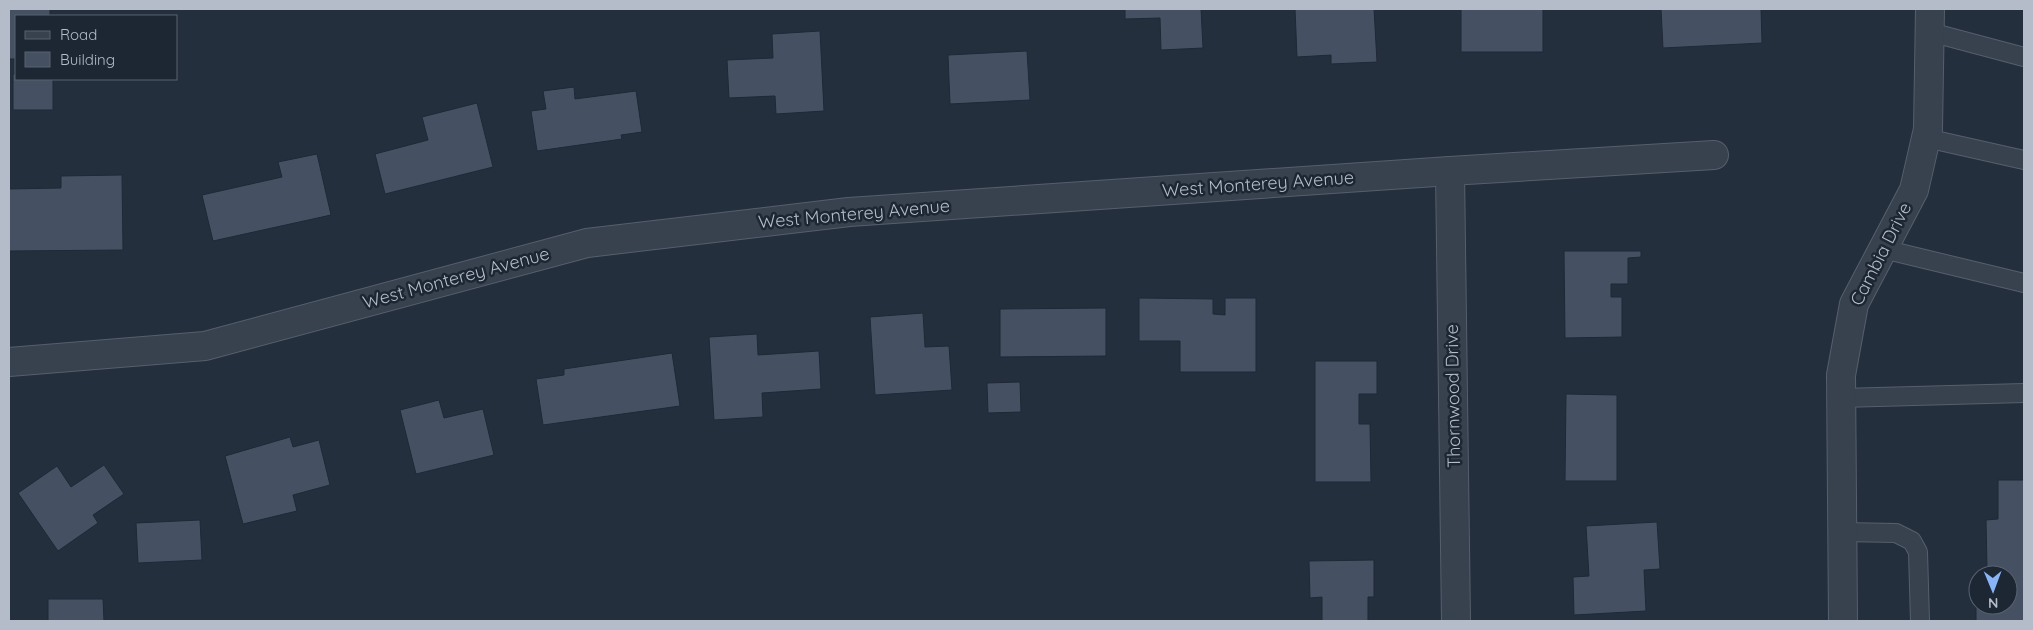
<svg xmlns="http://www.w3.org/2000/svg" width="2033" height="630" font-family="Quicksand,sans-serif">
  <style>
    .building { fill: #455162; stroke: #1f2835 }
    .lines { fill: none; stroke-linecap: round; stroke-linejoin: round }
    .lane-casing { stroke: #565f6c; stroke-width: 20 }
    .street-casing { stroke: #565f6c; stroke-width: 30 }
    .lane { stroke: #38414e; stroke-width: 18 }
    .street { stroke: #38414e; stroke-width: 28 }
    .labels { text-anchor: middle; stroke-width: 5; stroke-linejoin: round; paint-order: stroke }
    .street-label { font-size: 18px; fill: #b4bcc9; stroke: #1d2633 }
  </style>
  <rect width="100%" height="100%" fill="#242f3e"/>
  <!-- building -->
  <g class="building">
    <path d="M9 9H50V16H16V59H9Z"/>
    <path d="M1125 9H1201L1203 48 1161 50 1160 18 1125 19Z"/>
    <path d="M1295 9H1374L1377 62 1331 64V55L1297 57Z"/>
    <rect x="1461" y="9" width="82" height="43"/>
    <path d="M1661 9H1761L1762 43 1663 48Z"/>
    <path d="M820 31 824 111 776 114 775 96 729 98 727 60 773 58 772 34Z"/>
    <path d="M1027 51 1030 100 950 104 948 55Z"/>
    <path d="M13 74H16V79H53V110H13Z"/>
    <path d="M574 87 575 99 636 91 642 132 621 135 622 139 537 151 531 111 546 109 543 91Z"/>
    <path d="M477 103 493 167 385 194 375 154 428 140 422 117Z"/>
    <path d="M317 154 331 215 213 241 202 195 282 177 278 162Z"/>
    <path d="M122 175 123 250 9 251V189L61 188V176Z"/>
    <path d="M1564 251H1641V257L1628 258V284H1611V297H1622V337L1565 338Z"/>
    <path d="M1139 298 1213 299V314L1225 315V298H1256V372H1180V341H1139Z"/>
    <path d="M1106 308V356L1000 357V309Z"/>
    <path d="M923 313 925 347 949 346 952 390 875 395 870 317Z"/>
    <path d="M757 334 758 355 819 351 821 389 762 393 763 417 714 420 709 337Z"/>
    <path d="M672 353 680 406 543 425 536 379 564 375V369Z"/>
    <path d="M1315 361H1377V394H1359V424H1370L1371 482H1315Z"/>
    <path d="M1020 382 1021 412 988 413 987 383Z"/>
    <path d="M1566 394 1617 395V481H1565Z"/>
    <path d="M439 400 444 418 483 409 494 455 416 474 400 410Z"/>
    <path d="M290 437 293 447 319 440 330 485 293 495 297 511 243 524 225 456Z"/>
    <path d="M104 465 124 494 93 515 98 523 58 551 18 493 57 466 71 487Z"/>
    <path d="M1998 480H2024V621H1976V607H1999V605H2008V575H1999V569H1987L1986 520 1998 519Z"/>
    <path d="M200 520 202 560 138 563 136 523Z"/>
    <path d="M1657 522 1660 569 1644 570 1646 611 1574 615 1573 577 1589 576 1586 526Z"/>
    <path d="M1374 560V597H1368V621H1322V597L1310 598 1309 561Z"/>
    <path d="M48 599H103L104 621H48Z"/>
  </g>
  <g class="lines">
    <!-- lane casing -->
    <g class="lane-casing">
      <g id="lane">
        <path d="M1930 32 2024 57"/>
        <path d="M1926 138 2024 160"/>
        <path d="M1883 249 2024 283"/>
        <path d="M1841 398 2024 393"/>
        <path d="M1842 532 1896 533 1912 541 1918 552 1920 621"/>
      </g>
    </g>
    <!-- street casing -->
    <g class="street-casing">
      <g id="street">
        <path d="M1450 171 1456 621"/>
        <path d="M9 362 205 346 587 243 849 212 1450 171 1714 155"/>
        <path d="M1843 621 1841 375 1854 304 1914 190 1928 129 1930 9"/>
      </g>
    </g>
    <!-- lane -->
    <use href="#lane" class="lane"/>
    <!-- street -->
    <use href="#street" class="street"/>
  </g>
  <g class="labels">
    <!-- street labels -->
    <g class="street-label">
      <text transform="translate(1258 184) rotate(-4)" y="6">West Monterey Avenue</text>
      <text transform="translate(854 214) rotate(-5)" y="6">West Monterey Avenue</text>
      <text transform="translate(1881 254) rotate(-63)" y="6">Cambia Drive</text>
      <text transform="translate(456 278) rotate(-15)" y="6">West Monterey Avenue</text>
      <text transform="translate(1453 396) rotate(-91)" y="6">Thornwood Drive</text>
    </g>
  </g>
  <!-- border -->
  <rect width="2033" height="630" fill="none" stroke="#b4bcc9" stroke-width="20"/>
  <!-- legend -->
  <rect x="15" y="15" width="162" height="65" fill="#1d2633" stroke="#59626f"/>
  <rect x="25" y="31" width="25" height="8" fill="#38414e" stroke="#59626f"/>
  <text x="60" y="40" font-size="15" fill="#b4bcc9">Road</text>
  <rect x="25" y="52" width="25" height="15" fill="#455162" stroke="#59626f"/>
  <text x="60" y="65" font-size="15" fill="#b4bcc9">Building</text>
  <!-- north arrow -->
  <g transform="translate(1993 590) rotate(179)"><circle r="24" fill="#1d2633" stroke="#59626f"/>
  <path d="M0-4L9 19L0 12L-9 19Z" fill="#8ab4f8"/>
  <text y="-8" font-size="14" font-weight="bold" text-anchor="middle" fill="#b4bcc9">N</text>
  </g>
</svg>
